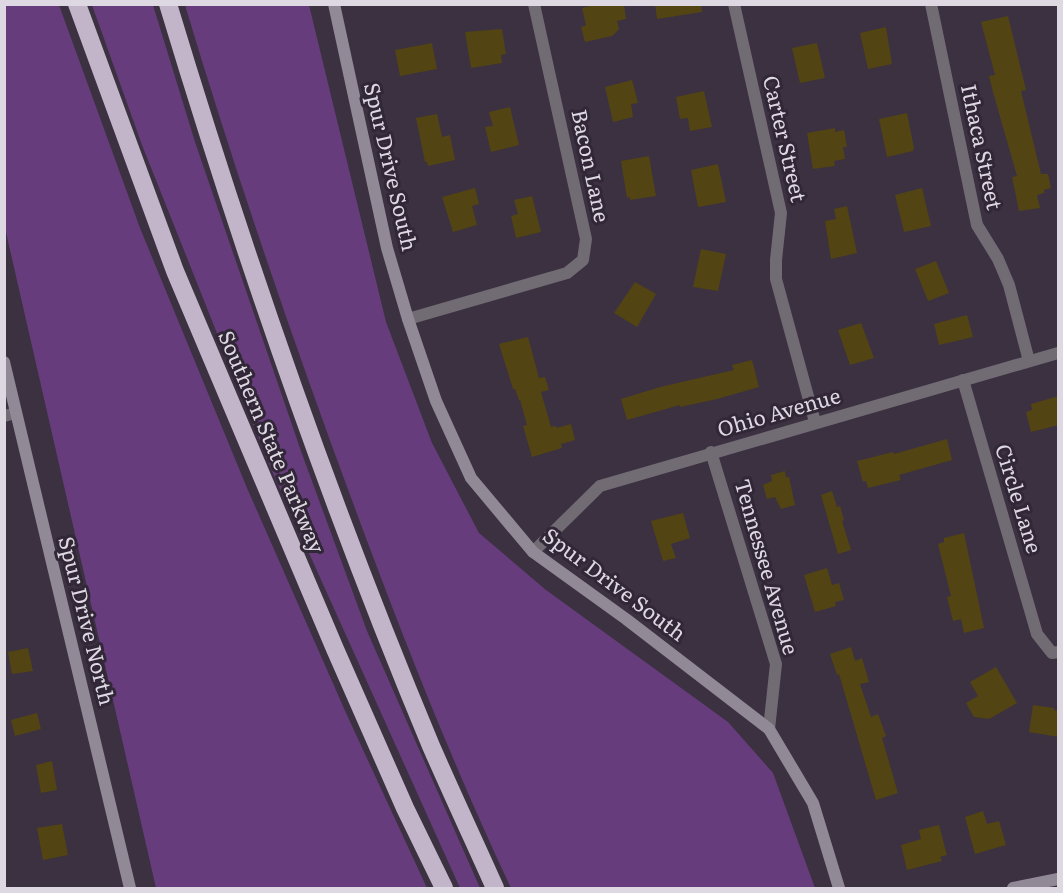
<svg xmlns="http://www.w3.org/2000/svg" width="1063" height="893" font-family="Literata,serif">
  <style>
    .green { fill: #673c7d }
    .building { fill: #534413 }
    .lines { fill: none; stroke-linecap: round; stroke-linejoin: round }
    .street { stroke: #716c74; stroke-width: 12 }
    .secondary { stroke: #928997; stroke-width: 12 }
    .highway { stroke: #c2b5ca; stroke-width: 18 }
    .labels { text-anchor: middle; stroke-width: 6; stroke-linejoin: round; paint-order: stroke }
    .street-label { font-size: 21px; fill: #ded8e2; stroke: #312737 }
  </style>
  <rect width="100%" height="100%" fill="#3b3141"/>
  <!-- green -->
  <g class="green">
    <path d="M4 5H59L140 228 247 488 346 713 427 888H156L5 228Z"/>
    <path d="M92 5H153L195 142 302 454 367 631 480 888H460L272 471 142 145Z"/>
    <path d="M185 5H309L386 322 432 443 479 533 546 590 728 722 773 773 815 888H511C452 763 401 633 353 503 292 338 235 172 185 5Z"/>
  </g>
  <!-- building -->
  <g class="building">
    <path d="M598 4H624L626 19 617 21 619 29 612 36 585 42 581 27 586 25 582 8Z"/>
    <path d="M655 4H701L702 12 657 19Z"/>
    <path d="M1008 16 1026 90 1021 91 1041 174H1048L1051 188 1044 190V193L1037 195 1040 208 1019 211 1012 177 1017 176 993 92 989 76 995 75 981 22Z"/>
    <path d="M886 27 892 64 868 69 860 33Z"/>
    <path d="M502 29 506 54 501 55 502 63 471 68 465 32Z"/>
    <path d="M432 43 437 69 400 76 395 50Z"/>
    <path d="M817 43 825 78 800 83 792 48Z"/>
    <path d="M632 80 638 103 631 104 633 117 613 122 605 87Z"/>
    <path d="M704 91 712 127 690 131 688 118 680 119 676 97Z"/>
    <path d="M510 107 519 145 491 152 485 127 493 126 489 112Z"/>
    <path d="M907 113 914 148 913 151 887 157 879 119Z"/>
    <path d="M437 114 442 137 450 135 455 160 428 166 427 162H425L416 118Z"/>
    <path d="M835 128V132L844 130 847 147H843L845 159 834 161 835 166 813 169 807 133Z"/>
    <path d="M649 156 656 196 630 200V197L627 198 621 161Z"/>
    <path d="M718 164 726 202 698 207 691 170Z"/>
    <path d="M475 188 479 204 472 206 477 225 453 232 442 197Z"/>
    <path d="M922 188 931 226 904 232 895 195Z"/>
    <path d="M532 196 541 232 516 238 511 216 518 214 514 200Z"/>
    <path d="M847 206 857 253 831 259 825 221 836 219 834 209Z"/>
    <path d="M701 249 726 254 718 291 693 287Z"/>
    <path d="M936 261 949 293 928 301 915 269Z"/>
    <path d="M635 282 656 294 637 327 614 313Z"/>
    <path d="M967 315 973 337 939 345 934 324Z"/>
    <path d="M861 323 874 358 850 365 838 330Z"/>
    <path d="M528 337 539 378 545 377 549 390 541 392 551 427 556 426 557 428 571 424 575 440 561 444 562 448 532 457 523 426 527 425 520 400H519L515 389H513L499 344Z"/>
    <path d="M752 360 759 387 717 399 680 407V405L627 420 621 399 660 387 734 370 732 365Z"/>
    <path d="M1059 396V425L1031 432 1026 412 1032 410 1031 404Z"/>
    <path d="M947 439 952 460 899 475 901 480 876 486 868 488 866 481 863 482 857 461 893 452 894 454Z"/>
    <path d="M785 471 786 477H789L795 505 781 509 775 497 767 499 763 485 772 481 771 475Z"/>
    <path d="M832 491 837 507 840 506 844 520 842 521 851 550 838 554 821 495Z"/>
    <path d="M683 513 690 538 671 544 676 558 663 561 651 521Z"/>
    <path d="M964 533 984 628 964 633 961 619 953 621 947 597 951 596 938 544 944 542V538Z"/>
    <path d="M827 568 832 585 839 583 844 600 835 602 836 606 815 612 804 575Z"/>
    <path d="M851 647 855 661 862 658 869 682 860 684 871 717 878 714 886 736 882 738 898 793 876 800 839 674 837 675 830 654Z"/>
    <path d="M28 648 33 671 12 674 8 652Z"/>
    <path d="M996 667 1017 703 989 719 974 717 966 703 978 696 970 682Z"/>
    <path d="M1033 705 1054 708V710L1059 711V737L1029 732Z"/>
    <path d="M37 713 41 729 15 736 11 720Z"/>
    <path d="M52 761 57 790 41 793 36 765Z"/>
    <path d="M983 811 987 824 999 821 1006 845 975 854 965 817Z"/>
    <path d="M62 824 68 855 43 860 37 828Z"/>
    <path d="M939 825 947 855 940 857 942 861 907 870 901 845 921 839 919 830Z"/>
  </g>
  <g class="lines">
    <!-- street -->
    <g class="street">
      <path d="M734 4 781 213 776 260V279L815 422"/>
      <path d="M931 4 977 225 998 259 1009 285 1029 361"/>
      <path d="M408 319 567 273 583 260 586 239 534 4"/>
      <path d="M963 380 1037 634 1052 653 1058 652"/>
      <path d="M4 416 16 413"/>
      <path d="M711 452 776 664 769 729"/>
      <path d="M533 552 600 486 1058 353"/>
    </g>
    <!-- secondary -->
    <g class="secondary">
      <path d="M334 4 387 248 408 319 436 401 471 478 533 552 626 619 769 729 813 803 839 888"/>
      <path d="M4 362 130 888"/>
      <path d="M1013 888 1058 879"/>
    </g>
    <!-- highway -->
    <g class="highway">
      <path d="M77 4 175 271 335 649 405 808 444 888"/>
      <path d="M168 4C244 256 330 504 431 746 452 794 474 841 495 888"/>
    </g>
  </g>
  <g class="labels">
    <!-- street labels -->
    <g class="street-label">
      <text transform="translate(784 139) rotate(77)" y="7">Carter Street</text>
      <text transform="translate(981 147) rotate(78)" y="7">Ithaca Street</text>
      <text transform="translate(590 166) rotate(78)" y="7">Bacon Lane</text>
      <text transform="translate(390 167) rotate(77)" y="7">Spur Drive South</text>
      <text transform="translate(779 413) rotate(-16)" y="7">Ohio Avenue</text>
      <text transform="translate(271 442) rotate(67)" y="7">Southern State Parkway</text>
      <text transform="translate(1018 499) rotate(73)" y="7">Circle Lane</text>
      <text transform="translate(766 567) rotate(74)" y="7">Tennessee Avenue</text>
      <text transform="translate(614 585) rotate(37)" y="7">Spur Drive South</text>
      <text transform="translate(86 621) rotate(76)" y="7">Spur Drive North</text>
    </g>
  </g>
  <!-- border -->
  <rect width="1063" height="893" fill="none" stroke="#ded8e2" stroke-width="12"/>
</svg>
